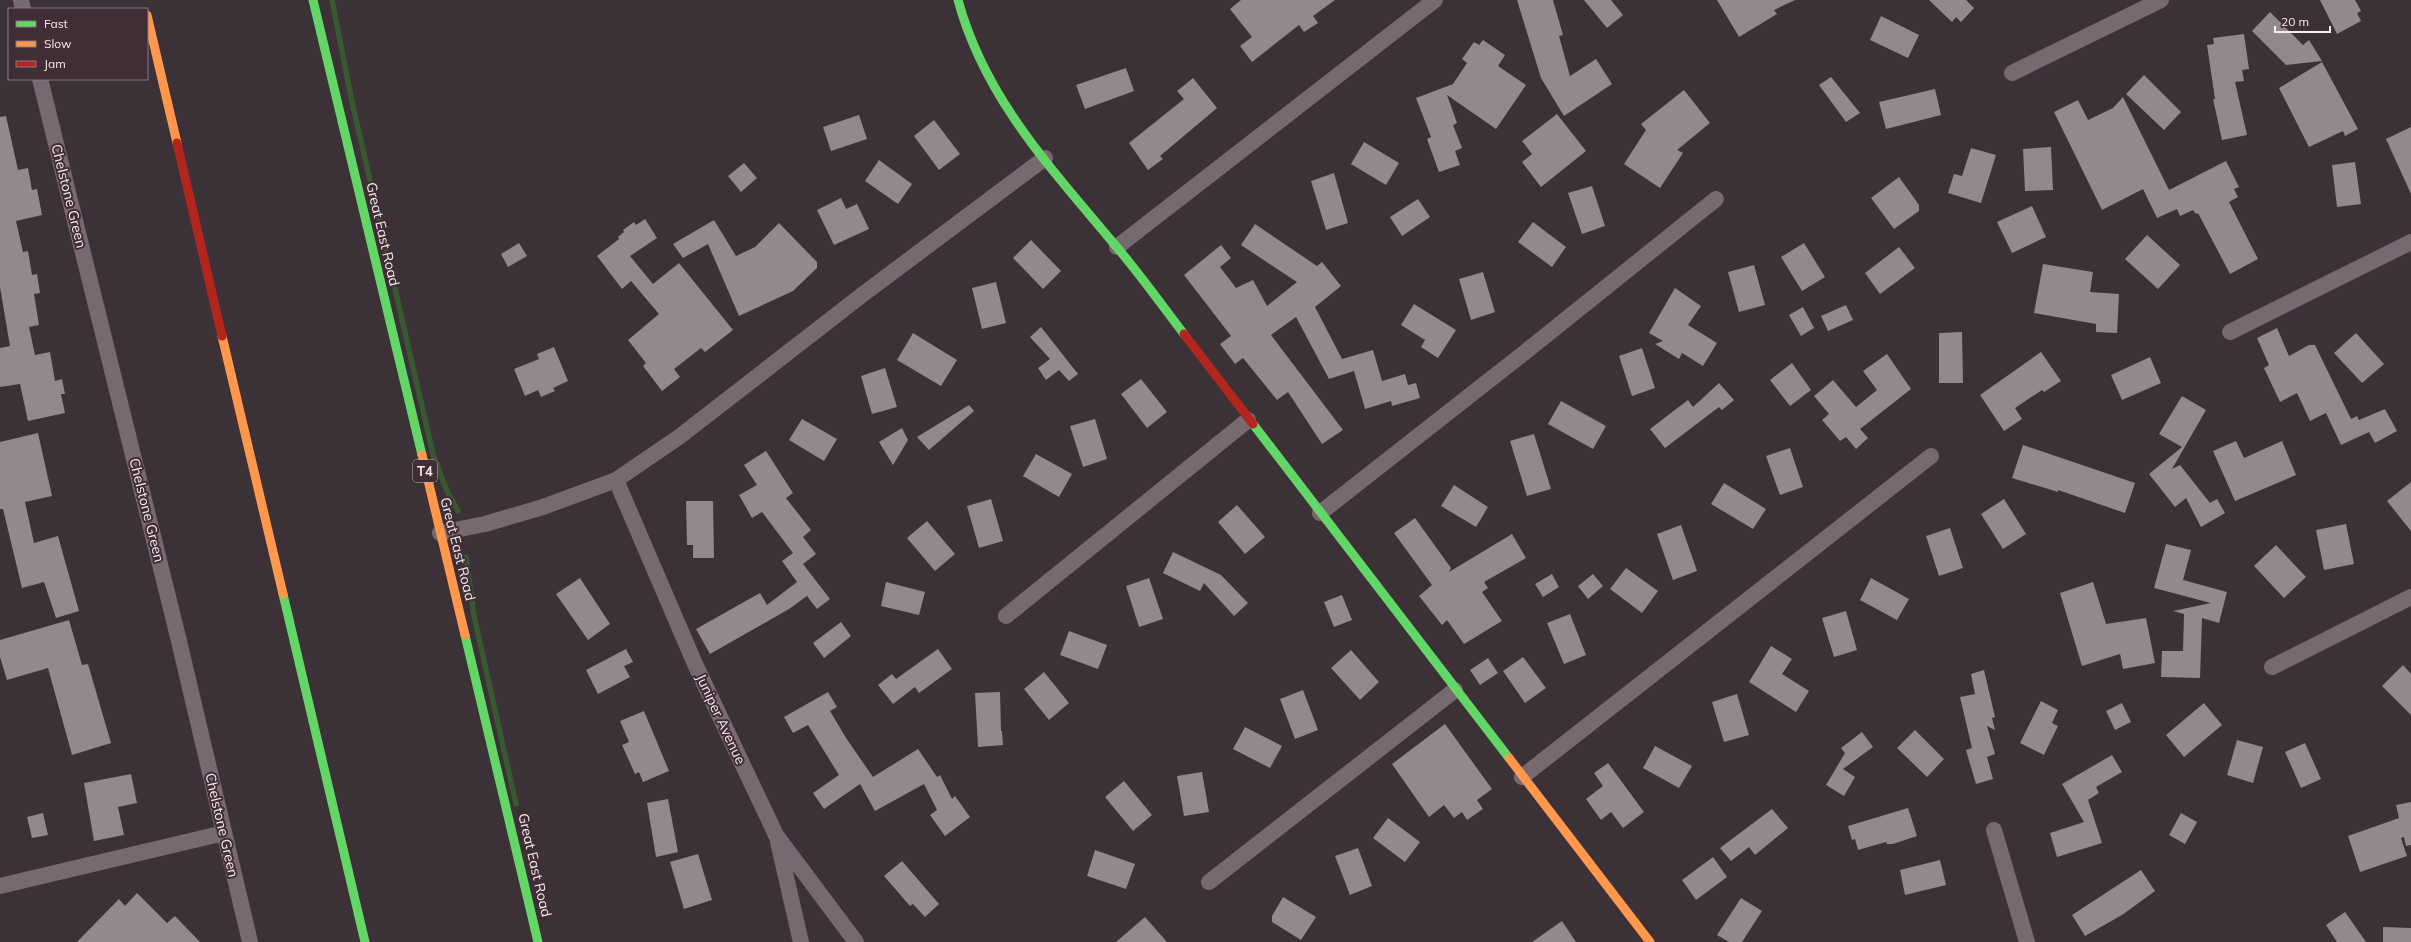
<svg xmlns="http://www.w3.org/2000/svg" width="2411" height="942" font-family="Mulish,sans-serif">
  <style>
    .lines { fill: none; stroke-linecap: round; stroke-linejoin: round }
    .stream { stroke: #375830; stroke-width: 5.5 }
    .building { fill: #92888d }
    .street { stroke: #786971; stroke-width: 16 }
    .fast { stroke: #63d668; stroke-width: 9 }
    .slow { stroke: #ff974d; stroke-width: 9 }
    .jam { stroke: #b3261e; stroke-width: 9 }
    .labels { text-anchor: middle; stroke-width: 4; stroke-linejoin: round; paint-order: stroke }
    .shield { fill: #402d36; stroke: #c1b2b9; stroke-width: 1 }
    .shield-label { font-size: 13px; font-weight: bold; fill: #f8ebf1 }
    .street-label { font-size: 14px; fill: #f8ebf1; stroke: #402d36 }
  </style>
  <rect width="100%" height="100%" fill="#3c3136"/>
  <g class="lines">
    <!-- stream -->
    <g class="stream">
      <path d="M332 0 352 102 433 454 447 491 458 511"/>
      <path d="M466 557 474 616 516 804"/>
    </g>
  </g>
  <!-- building -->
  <g class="building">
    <path d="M1241 0H1335L1313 16 1318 23 1304 32 1299 25 1252 62 1240 46 1252 37 1230 9Z"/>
    <path d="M1517 0H1553L1563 35 1559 36 1570 76 1596 59 1612 84 1564 116 1541 78Z"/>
    <path d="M1584 0H1611L1623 15 1607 28Z"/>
    <path d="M1717 0H1795L1774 10 1777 14 1739 37Z"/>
    <path d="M1929 0H1966L1974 8 1961 22 1956 17 1952 22Z"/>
    <path d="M2320 0H2355L2361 11 2357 13 2361 21 2337 34Z"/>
    <path d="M2270 12 2303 45 2309 40 2322 61 2286 65 2252 31Z"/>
    <path d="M1881 16 1919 35 1908 58 1870 40Z"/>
    <path d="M2244 34 2249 69 2242 70 2244 81 2235 82 2247 135 2222 140 2213 99H2215L2207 45 2214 44 2213 38Z"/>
    <path d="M1483 40 1505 55 1498 66 1526 85 1496 129 1447 95 1457 123 1453 125 1462 148 1455 151 1460 165 1439 172 1427 139 1431 137 1416 98 1453 84 1467 63 1462 59 1474 42 1479 45Z"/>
    <path d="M2322 62 2358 129 2345 136 2343 131 2309 147 2279 88Z"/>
    <path d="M1126 68 1134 91 1085 109 1076 85Z"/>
    <path d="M2144 75 2181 112 2164 130 2126 94Z"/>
    <path d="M1831 77 1860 113 1846 122 1819 85Z"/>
    <path d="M1193 78 1217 108 1160 156 1163 159 1148 170 1129 143 1184 99 1177 91Z"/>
    <path d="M1935 89 1941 115 1886 129 1879 102Z"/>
    <path d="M1684 90 1710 123 1677 150 1683 153 1660 188 1624 164 1646 130 1641 124Z"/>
    <path d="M2123 97 2169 190 2226 161 2239 187 2234 189 2238 197 2229 202 2258 259 2230 274 2198 213 2196 214 2193 210 2180 216 2177 209 2157 218 2143 189 2102 210 2054 112 2078 100 2088 120 2113 108Z"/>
    <path d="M1557 114 1586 151 1541 187 1522 162 1532 154 1522 141Z"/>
    <path d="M859 115 867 139 831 151 823 127Z"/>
    <path d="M6 116 18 170 28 168 32 190 37 189 42 215 16 221 23 252 28 251 32 275 37 274 40 293 34 294 39 325 29 327 35 355 50 352 55 381 62 379 65 394H61L65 413 28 421 20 384 0 387V348L10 346 0 287V117Z"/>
    <path d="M934 120 960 154 939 170 914 136Z"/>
    <path d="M2411 127V194L2386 139Z"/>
    <path d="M1364 142 1399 163 1386 185 1351 164Z"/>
    <path d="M2051 147 2053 190 2025 191 2023 149Z"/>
    <path d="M1971 148 1996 155 1981 203 1948 193 1954 174 1962 176Z"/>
    <path d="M879 160 912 184 898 204 865 181Z"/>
    <path d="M2355 162 2361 204 2337 207 2332 165Z"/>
    <path d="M744 163 757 178 741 192 728 176Z"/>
    <path d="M1334 173 1348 223 1326 230 1311 181Z"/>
    <path d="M1899 177 1919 205V211L1894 229 1871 198Z"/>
    <path d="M1592 186 1605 226 1582 234 1568 193Z"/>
    <path d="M841 198 846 209 857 204 869 229 834 245 817 210Z"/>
    <path d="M1418 199 1430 217 1402 236 1390 217Z"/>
    <path d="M2032 206 2046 237 2012 253 1997 222Z"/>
    <path d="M645 219 657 238 630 256 653 284 679 263 733 330 705 352 701 348 674 369 680 377 662 391 643 366 646 363 628 340 659 314 631 281 622 289 597 256 619 239 618 237 624 232 623 230 634 222 636 225Z"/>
    <path d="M714 220 736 256 755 247 779 223 817 262V268L793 291 739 316 708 244 683 258 673 244Z"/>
    <path d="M1533 222 1566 247 1552 267 1518 242Z"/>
    <path d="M1255 224 1317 266 1322 262 1341 286 1315 307 1342 359 1373 350 1382 381 1405 374 1408 385 1416 383 1420 398 1392 406 1391 401 1365 409 1354 371 1329 379 1296 317 1271 335 1343 430 1322 444 1288 392 1277 400 1243 358 1235 364 1220 344 1231 336 1184 275 1221 245 1231 258 1220 267 1236 288 1253 280 1267 306 1297 282 1241 245Z"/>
    <path d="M2147 235 2180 265 2158 289 2125 259Z"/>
    <path d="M1031 240 1061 271 1043 289 1013 258Z"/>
    <path d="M519 243 527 256 508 267 501 254Z"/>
    <path d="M1804 243 1825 277 1802 291 1781 257Z"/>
    <path d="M1899 247 1915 268 1880 294 1865 273Z"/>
    <path d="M2043 264 2093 272 2090 292 2119 294 2117 333 2096 332V324L2034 313Z"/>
    <path d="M1754 265 1765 305 1739 312 1728 272Z"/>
    <path d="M1483 272 1495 312 1471 320 1459 279Z"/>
    <path d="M996 282 1006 323 982 329 972 288Z"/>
    <path d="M1675 288 1701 306 1688 325 1717 343 1703 366 1682 353 1679 359 1655 344 1663 341 1649 333Z"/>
    <path d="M1414 304 1456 330 1438 358 1421 347 1425 340 1401 325Z"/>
    <path d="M1846 305 1853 320 1828 331 1821 316Z"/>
    <path d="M1803 307 1814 328 1801 336 1789 315Z"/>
    <path d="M1041 327 1078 374 1069 381 1059 370 1046 380 1038 368 1050 359 1030 337Z"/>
    <path d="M2277 328 2289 356 2309 345H2315L2351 419 2357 416 2359 420 2385 409 2397 431 2375 443 2369 432 2341 445 2326 413 2310 421 2297 393 2280 402 2264 368 2269 365 2257 338Z"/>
    <path d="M1962 332 1963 383H1939V333Z"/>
    <path d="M913 333 957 360 941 386 897 360Z"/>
    <path d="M2356 333 2384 364 2362 383 2334 353Z"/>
    <path d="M554 347 568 381 553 388 555 391 541 397 538 390 525 396 514 369 539 359 537 354Z"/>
    <path d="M1642 348 1655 388 1632 396 1619 356Z"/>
    <path d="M2041 352 2061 381 2044 392 2042 390 2015 408 2022 419 2004 431 1980 395Z"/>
    <path d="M1887 354 1911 389 1860 429 1868 438 1856 449 1846 437 1840 441 1822 420 1829 414 1814 396 1833 380 1856 407 1877 390 1863 371Z"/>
    <path d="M2150 357 2161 383 2122 400 2111 375Z"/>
    <path d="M1792 363 1811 390 1790 406 1770 380Z"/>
    <path d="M885 368 897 407 872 414 861 376Z"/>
    <path d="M1141 379 1167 412 1147 428 1121 394Z"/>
    <path d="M1719 383 1734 400 1722 410 1719 407 1665 448 1650 429 1688 400 1693 407Z"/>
    <path d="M2182 396 2206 410 2172 469 2180 465 2210 503 2217 499 2225 513 2201 527 2186 498 2175 507 2149 474 2182 447 2159 434Z"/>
    <path d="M1561 401 1606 426 1593 449 1548 424Z"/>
    <path d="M969 405 974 411 929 450 917 437Z"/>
    <path d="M802 419 837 439 824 461 789 440Z"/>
    <path d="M1095 419 1107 459 1083 467 1070 426Z"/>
    <path d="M902 428 908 440 893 465 879 442Z"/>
    <path d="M38 433 52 496 25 502 34 543 58 536 79 611 56 618 44 582 22 588 3 509H0V442Z"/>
    <path d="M1534 434 1551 489 1527 496 1510 441Z"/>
    <path d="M2236 441 2244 458 2282 441 2296 475 2235 501 2213 451Z"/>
    <path d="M2023 445 2135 483 2125 513 2058 490V492L2012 478Z"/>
    <path d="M1790 448 1803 487 1780 495 1766 456Z"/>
    <path d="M766 451 793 493 786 498 811 530 803 537 816 554 803 564 830 599 817 609 807 596 789 609 710 654 696 629 760 593 767 605 797 582 782 561 793 553 762 512 752 518 739 495 757 485 744 465Z"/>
    <path d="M1036 454 1072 474 1059 497 1023 476Z"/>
    <path d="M2411 482V531L2387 501Z"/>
    <path d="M1724 483 1766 509 1753 529 1711 504Z"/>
    <path d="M1454 485 1488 507 1476 527 1441 506Z"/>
    <path d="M991 499 1003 541 979 548 967 506Z"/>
    <path d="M2004 499 2026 534 2003 549 1981 514Z"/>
    <path d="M686 501H713L714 558H693V545H687Z"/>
    <path d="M1237 505 1265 537 1245 554 1218 522Z"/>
    <path d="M1415 518 1451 568 1449 572 1512 534 1526 558 1484 582 1488 588 1482 592 1502 621 1464 644 1447 620 1442 625 1419 596 1432 585 1394 533Z"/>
    <path d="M927 521 955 554 935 571 907 538Z"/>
    <path d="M2346 524 2354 564 2324 570 2316 530Z"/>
    <path d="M1681 525 1697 571 1673 580 1657 534Z"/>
    <path d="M1950 528 1963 568 1939 576 1926 536Z"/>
    <path d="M2166 544 2191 550 2183 580 2227 592 2219 623 2202 618 2200 678 2161 677 2162 651H2183L2184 614 2173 611 2211 603 2154 588Z"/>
    <path d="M2276 545 2306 577 2284 598 2254 566Z"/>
    <path d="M1173 552 1221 575 1248 603 1234 616 1204 583 1200 591 1163 573Z"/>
    <path d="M1626 568 1658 591 1642 613 1610 589Z"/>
    <path d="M1552 574 1559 587 1543 597 1535 584Z"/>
    <path d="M1593 574 1603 586 1588 599 1578 586Z"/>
    <path d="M580 578 610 624 588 640 556 594Z"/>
    <path d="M1149 578 1163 619 1139 627 1126 586Z"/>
    <path d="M1871 578 1909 599 1897 620 1860 600Z"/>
    <path d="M886 582 925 592 919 615 881 606Z"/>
    <path d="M2093 582 2106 624 2146 618 2155 663 2123 669 2120 654 2082 666 2060 593Z"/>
    <path d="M1342 595 1352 620 1334 627 1324 602Z"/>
    <path d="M1846 611 1857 650 1834 657 1822 618Z"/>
    <path d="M1570 614 1586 655 1564 664 1547 623Z"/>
    <path d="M69 620 82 665 88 664 111 743 72 755 48 668 7 680 0 657V640Z"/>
    <path d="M841 622 851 636 824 658 813 643Z"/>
    <path d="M1069 631 1107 645 1098 669 1060 655Z"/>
    <path d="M1771 646 1792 659 1782 674 1809 691 1796 712 1749 682Z"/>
    <path d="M626 649 633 662 624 666 630 677 598 694 586 670Z"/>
    <path d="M938 649 952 669 919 693 915 687 893 704 878 685 892 674 896 679Z"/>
    <path d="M1351 650 1379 682 1360 700 1331 668Z"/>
    <path d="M1523 657 1546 688 1525 703 1503 671Z"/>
    <path d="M1488 658 1498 673 1480 685 1470 670Z"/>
    <path d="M2403 665 2411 674V715L2382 686Z"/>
    <path d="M1984 670 1995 717 1992 718 1995 730 1987 726 1995 754 1987 757 1993 779 1976 784 1966 750 1972 748 1960 697 1975 694 1971 674Z"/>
    <path d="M1044 672 1069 703 1049 720 1024 689Z"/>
    <path d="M1303 690 1318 730 1295 739 1280 699Z"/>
    <path d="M828 692 837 707 830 711 846 738 873 777 918 749 937 777 940 775 952 799 955 796 970 817 945 836 930 815 937 810 924 784 875 811 860 784 824 809 813 793 839 775 808 725 793 733 784 717Z"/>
    <path d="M1000 692 1001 731H1002L1003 745 978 747 975 693Z"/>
    <path d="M1737 694 1749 735 1724 742 1712 702Z"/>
    <path d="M2041 701 2058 710 2052 723 2058 726 2044 755 2020 743Z"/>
    <path d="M2122 703 2131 722 2115 730 2106 711Z"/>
    <path d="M2204 703 2222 725 2184 757 2166 735Z"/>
    <path d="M644 711 669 771 643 782 639 772 635 774 622 745 629 742 620 721Z"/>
    <path d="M1445 724 1492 789 1477 800 1483 809 1467 820 1462 812 1454 818 1444 805 1429 817 1392 764Z"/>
    <path d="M1245 727 1282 746 1270 768 1233 749Z"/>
    <path d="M1915 730 1944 759 1927 777 1897 748Z"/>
    <path d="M1862 732 1873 747 1843 769 1855 777 1844 796 1826 785 1845 753 1841 748Z"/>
    <path d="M2237 740 2263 747 2253 783 2227 775Z"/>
    <path d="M2305 743 2321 779 2301 788 2285 752Z"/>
    <path d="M1655 746 1692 766 1679 788 1643 768Z"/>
    <path d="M2112 755 2122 772 2096 787 2099 793 2088 800 2102 843 2057 857 2050 833 2084 822 2062 784Z"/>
    <path d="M1608 763 1644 812 1623 828 1611 812 1601 820 1586 799 1603 786 1594 773Z"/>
    <path d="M1202 772 1209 812 1184 816 1177 776Z"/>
    <path d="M131 774 137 803 118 807 124 835 94 841 84 783Z"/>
    <path d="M1124 781 1152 815 1133 831 1105 797Z"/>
    <path d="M668 799 678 852 656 857 647 803Z"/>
    <path d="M2411 802V845L2406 846 2404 837 2401 838 2407 856 2360 872 2348 836 2399 818 2396 805Z"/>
    <path d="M1908 808 1917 836 1893 844H1887L1886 842 1858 850 1855 839 1852 840 1848 826Z"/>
    <path d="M1772 809 1788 828 1755 855 1749 847 1731 861 1720 848Z"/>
    <path d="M43 813 48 835 32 838 27 817Z"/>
    <path d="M2181 813 2197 822 2185 844 2169 835Z"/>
    <path d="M1388 818 1420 842 1405 862 1373 838Z"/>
    <path d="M1358 848 1372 886 1350 895 1335 856Z"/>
    <path d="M1095 850 1135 864 1126 889 1087 876Z"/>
    <path d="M698 854 712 900 684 909 670 862Z"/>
    <path d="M1713 857 1727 877 1696 900 1682 880Z"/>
    <path d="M1940 860 1946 885 1905 895 1900 870Z"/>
    <path d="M902 861 939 904 925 917 913 904 910 906 884 876Z"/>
    <path d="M2141 870 2155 891 2122 915 2085 936 2072 915Z"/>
    <path d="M137 893 167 923 175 916 200 942H77L119 899 125 906Z"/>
    <path d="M1283 897 1316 917 1301 940 1272 922V916Z"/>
    <path d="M1741 898 1762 911 1742 942H1729L1717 935Z"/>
    <path d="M2345 912 2366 942H2337L2326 925Z"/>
    <path d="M1145 917 1167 942H1116Z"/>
    <path d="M1562 921 1576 942H1532Z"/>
    <path d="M2383 927 2411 928V942H2383Z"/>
  </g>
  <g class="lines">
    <!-- street -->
    <g class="street">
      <path d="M21 0 23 9"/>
      <path d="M2012 73 2161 0"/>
      <path d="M40 79 178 637 250 942"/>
      <path d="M1117 247 1435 0"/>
      <path d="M2230 332 2411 242"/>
      <path d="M616 480 695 664 776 835 856 942"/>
      <path d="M1320 513 1524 353 1716 199"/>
      <path d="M440 533 485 524 543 507 616 480 679 437 862 295 1045 158"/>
      <path d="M1006 616 1248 420"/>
      <path d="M2272 667 2411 597"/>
      <path d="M1522 777 1931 456"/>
      <path d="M1994 830 2027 942"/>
      <path d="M778 842 801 942"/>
      <path d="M1209 882 1455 690"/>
      <path d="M0 886 224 833"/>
    </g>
    <!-- fast -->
    <g class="fast">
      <path d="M313 0 422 455"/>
      <path d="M958 0C985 99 1051 168 1115 245 1139 273 1161 304 1184 334"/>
      <path d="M1253 424 1509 758"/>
      <path d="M283 594 365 942"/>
      <path d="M465 635 538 942"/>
    </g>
    <!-- slow -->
    <g class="slow">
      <path d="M147 15 177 143"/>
      <path d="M222 336 283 594"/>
      <path d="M422 455 465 635"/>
      <path d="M1509 758 1650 942"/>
    </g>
    <!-- jam -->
    <g class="jam">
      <path d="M177 143 222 336"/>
      <path d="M1184 334 1253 424"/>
    </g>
  </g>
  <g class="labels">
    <!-- shield labels -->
    <rect class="shield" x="413" y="460" width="24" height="22" rx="3"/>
    <g class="shield-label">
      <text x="425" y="476">T4</text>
    </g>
    <!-- street labels -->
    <g class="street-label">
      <text transform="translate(69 196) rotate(76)" y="5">Chelstone Green</text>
      <text transform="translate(383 234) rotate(77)" y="5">Great East Road</text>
      <text transform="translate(147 510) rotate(76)" y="5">Chelstone Green</text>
      <text transform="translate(458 549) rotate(76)" y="5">Great East Road</text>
      <text transform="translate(721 719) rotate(65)" y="5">Juniper Avenue</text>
      <text transform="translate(222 825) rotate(77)" y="5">Chelstone Green</text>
      <text transform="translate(535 865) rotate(77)" y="5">Great East Road</text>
    </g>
  </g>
  <!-- legend -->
  <rect x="8" y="8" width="140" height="72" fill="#402d36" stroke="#8a7981"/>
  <rect x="16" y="21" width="20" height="6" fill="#63d668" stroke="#8a7981"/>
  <text x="44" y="28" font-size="12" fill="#f8ebf1">Fast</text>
  <rect x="16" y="41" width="20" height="6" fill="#ff974d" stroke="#8a7981"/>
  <text x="44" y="48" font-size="12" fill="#f8ebf1">Slow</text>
  <rect x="16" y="61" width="20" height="6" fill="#b3261e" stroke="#8a7981"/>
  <text x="44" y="68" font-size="12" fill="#f8ebf1">Jam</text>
  <!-- scale -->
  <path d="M2275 26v6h55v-6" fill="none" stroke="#f8ebf1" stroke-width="2"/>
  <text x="2281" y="26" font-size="12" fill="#f8ebf1" stroke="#402d36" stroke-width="3" paint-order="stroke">20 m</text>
</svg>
